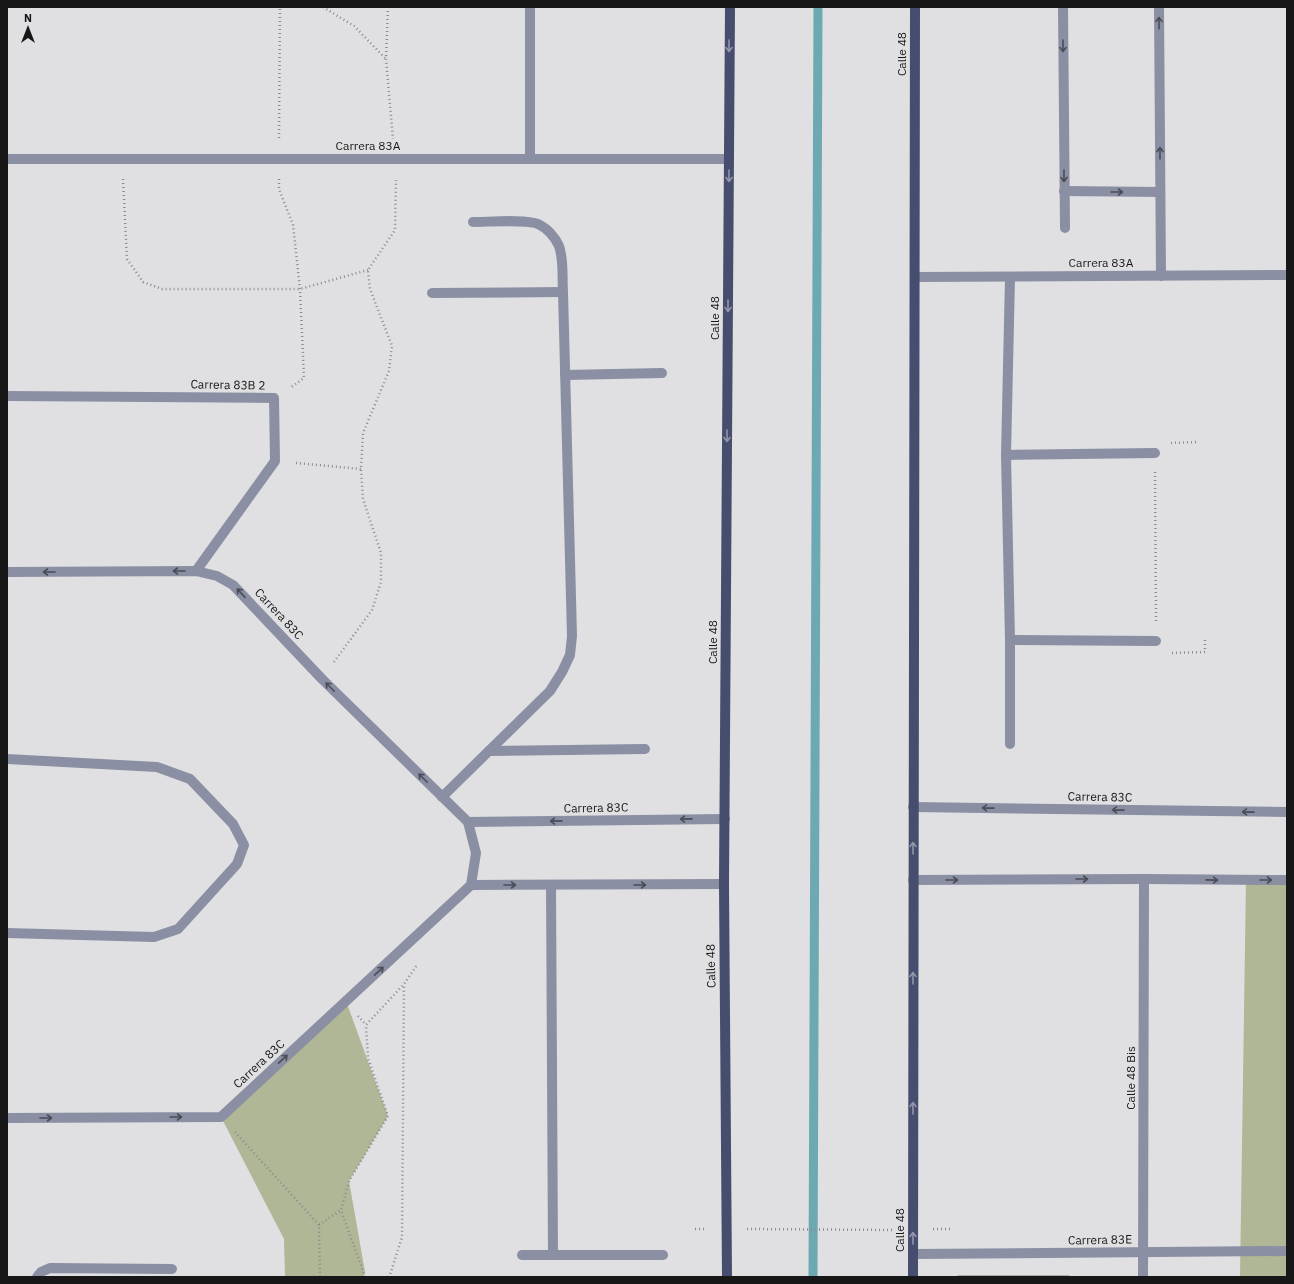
<svg xmlns="http://www.w3.org/2000/svg" width="1294" height="1284" font-family="'IBM Plex Sans',sans-serif">
  <style>
    .green { fill: #afb796 }
    .lines { fill: none; stroke-linecap: round; stroke-linejoin: round }
    .stream { stroke: #6ca9b2; stroke-width: 9 }
    .building { fill: #b5bdea; stroke: #757577 }
    .path { stroke: #8b8b8d; stroke-width: 2.5; stroke-dasharray: 1 3; stroke-linecap: butt }
    .minor { stroke: #8b8fa3; stroke-width: 10 }
    .major { stroke: #464d6e; stroke-width: 10 }
    .oneway { stroke: #4b4d57 }
    .oneway2 { stroke: #9396a8 }
    .labels { text-anchor: middle; stroke-width: 4; stroke-linejoin: round; paint-order: stroke }
    .street-label { font-size: 12px; fill: #171718; stroke: #e0e0e2 }
  </style>
  <rect width="100%" height="100%" fill="#e0e0e2"/>
  <!-- green -->
  <g class="green">
    <path d="M1246 880H1287V1277H1240Z"/>
    <path d="M346 1001 388 1116 349 1181 365 1272 364 1277H285L284 1239 221 1117Z"/>
  </g>
  <g class="lines">
    <!-- stream -->
    <path class="stream" d="M813 1277 818 7"/>
  </g>
  <!-- building -->
  <rect class="building" x="958" y="1276" width="111" height="1"/>
  <g class="lines">
    <!-- path -->
    <g class="path">
      <path d="M323 7 354 26 386 59"/>
      <path d="M388 7 386 59 393 139"/>
      <path d="M279 138 280 7"/>
      <path d="M123 179 127 259 143 282 162 289H300L368 270"/>
      <path d="M279 179V189L293 225 300 289 304 378 290 388"/>
      <path d="M1171 443 1196 442"/>
      <path d="M296 463 361 469"/>
      <path d="M1155 472 1156 621"/>
      <path d="M1172 653 1205 652V637"/>
      <path d="M334 662 372 610 381 582V553L363 499 361 469 363 433 389 371 392 346 370 289 368 270 395 230 396 180"/>
      <path d="M358 1016 366 1025"/>
      <path d="M235 1132 319 1225 320 1277"/>
      <path d="M319 1225 341 1210"/>
      <path d="M695 1229H706"/>
      <path d="M747 1229 892 1230"/>
      <path d="M933 1229H953"/>
      <path d="M365 1277 341 1210 349 1181 388 1116 368 1058 366 1025 404 984 417 965"/>
      <path d="M388 1277 390 1275 402 1237 404 985"/>
    </g>
    <!-- minor -->
    <g class="minor">
      <path d="M530 7V159"/>
      <path d="M1063 7 1065 228"/>
      <path d="M1159 7 1161 276"/>
      <path d="M7 159H729"/>
      <path d="M1064 191 1160 192"/>
      <path d="M915 277 1287 275"/>
      <path d="M432 293 563 292"/>
      <path d="M565 375 662 373"/>
      <path d="M7 396 274 398 275 461 196 571"/>
      <path d="M1006 455 1155 453"/>
      <path d="M7 572 196 571 217 576 233 585 322 679 468 822 476 853 471 885 221 1117 7 1118"/>
      <path d="M1010 640 1156 641"/>
      <path d="M1010 744V640L1006 455 1010 277"/>
      <path d="M489 751 645 749"/>
      <path d="M7 759 157 767 190 779 233 824 244 845 237 864 178 929 154 937 7 933"/>
      <path d="M442 797 550 691 562 672 570 655 572 636 563 292C562 278 564 260 559 246 555 237 547 228 538 224 525 219 489 222 473 222"/>
      <path d="M913 807 1287 812"/>
      <path d="M468 822 725 819"/>
      <path d="M913 880 1144 879 1287 880"/>
      <path d="M471 885 724 884"/>
      <path d="M551 885 553 1255"/>
      <path d="M913 1254 1287 1251"/>
      <path d="M522 1255H663"/>
      <path d="M37 1277 41 1272 50 1268 172 1269"/>
      <path d="M1143 1277 1144 879"/>
    </g>
    <!-- major -->
    <g class="major">
      <path d="M727 1277 724 884 730 7"/>
      <path d="M913 1277 915 7"/>
    </g>
  </g>
  <!-- one-way arrows -->
  <defs><path id="oneway-shaft" d="M-6 0H5M1.5-3L5.5 0L1.5 3" fill="none" stroke-width="1.6" stroke-linecap="round" stroke-linejoin="round"/></defs>
  <g class="oneway">
    <use href="#oneway-shaft" transform="translate(1159 23) rotate(-90)"/>
    <use href="#oneway-shaft" transform="translate(1063 46) rotate(90)"/>
    <use href="#oneway-shaft" transform="translate(1160 153) rotate(-90)"/>
    <use href="#oneway-shaft" transform="translate(1064 176) rotate(90)"/>
    <use href="#oneway-shaft" transform="translate(1117 192)"/>
    <use href="#oneway-shaft" transform="translate(179 571) rotate(180)"/>
    <use href="#oneway-shaft" transform="translate(49 572) rotate(180)"/>
    <use href="#oneway-shaft" transform="translate(241 593) rotate(-133)"/>
    <use href="#oneway-shaft" transform="translate(330 687) rotate(-135)"/>
    <use href="#oneway-shaft" transform="translate(423 778) rotate(-135)"/>
    <use href="#oneway-shaft" transform="translate(988 808) rotate(-179)"/>
    <use href="#oneway-shaft" transform="translate(1118 810) rotate(-179)"/>
    <use href="#oneway-shaft" transform="translate(1248 812) rotate(-179)"/>
    <use href="#oneway-shaft" transform="translate(686 819) rotate(179)"/>
    <use href="#oneway-shaft" transform="translate(556 821) rotate(179)"/>
    <use href="#oneway-shaft" transform="translate(1082 879)"/>
    <use href="#oneway-shaft" transform="translate(952 880)"/>
    <use href="#oneway-shaft" transform="translate(1212 880) rotate(1)"/>
    <use href="#oneway-shaft" transform="translate(1266 880)"/>
    <use href="#oneway-shaft" transform="translate(510 885)"/>
    <use href="#oneway-shaft" transform="translate(640 885)"/>
    <use href="#oneway-shaft" transform="translate(379 971) rotate(-43)"/>
    <use href="#oneway-shaft" transform="translate(283 1059) rotate(-43)"/>
    <use href="#oneway-shaft" transform="translate(176 1117)"/>
    <use href="#oneway-shaft" transform="translate(46 1118)"/>
  </g>
  <g class="oneway2">
    <use href="#oneway-shaft" transform="translate(729 46) rotate(90)"/>
    <use href="#oneway-shaft" transform="translate(729 176) rotate(90)"/>
    <use href="#oneway-shaft" transform="translate(728 306) rotate(90)"/>
    <use href="#oneway-shaft" transform="translate(727 436) rotate(90)"/>
    <use href="#oneway-shaft" transform="translate(913 848) rotate(-90)"/>
    <use href="#oneway-shaft" transform="translate(913 978) rotate(-90)"/>
    <use href="#oneway-shaft" transform="translate(913 1108) rotate(-90)"/>
    <use href="#oneway-shaft" transform="translate(913 1238) rotate(-90)"/>
  </g>
  <g class="labels">
    <!-- street labels -->
    <g class="street-label">
      <text transform="translate(902 54) rotate(-90)" y="4">Calle 48</text>
      <text x="368" y="150">Carrera 83A</text>
      <text x="1101" y="267">Carrera 83A</text>
      <text transform="translate(715 318) rotate(-90)" y="4">Calle 48</text>
      <text transform="translate(228 385) rotate(1)" y="4">Carrera 83B 2</text>
      <text transform="translate(279 614) rotate(47)" y="4">Carrera 83C</text>
      <text transform="translate(713 642) rotate(-90)" y="4">Calle 48</text>
      <text transform="translate(1100 797) rotate(1)" y="4">Carrera 83C</text>
      <text transform="translate(596 808) rotate(-1)" y="4">Carrera 83C</text>
      <text transform="translate(711 966) rotate(-91)" y="4">Calle 48</text>
      <text transform="translate(259 1064) rotate(-43)" y="4">Carrera 83C</text>
      <text transform="translate(1131 1078) rotate(-90)" y="4">Calle 48 Bis</text>
      <text transform="translate(900 1230) rotate(-90)" y="4">Calle 48</text>
      <text transform="translate(1100 1240) rotate(-1)" y="4">Carrera 83E</text>
    </g>
  </g>
  <!-- border -->
  <rect width="1294" height="1284" fill="none" stroke="#171718" stroke-width="16"/>
  <!-- north arrow -->
  <g transform="translate(28 28)" stroke="#e0e0e2" stroke-width="3" paint-order="stroke">
  <path d="M0-3L7 15L0 10L-7 15Z" fill="#171718"/>
  <text y="-6" font-size="11" font-weight="bold" text-anchor="middle" fill="#171718">N</text>
  </g>
</svg>
